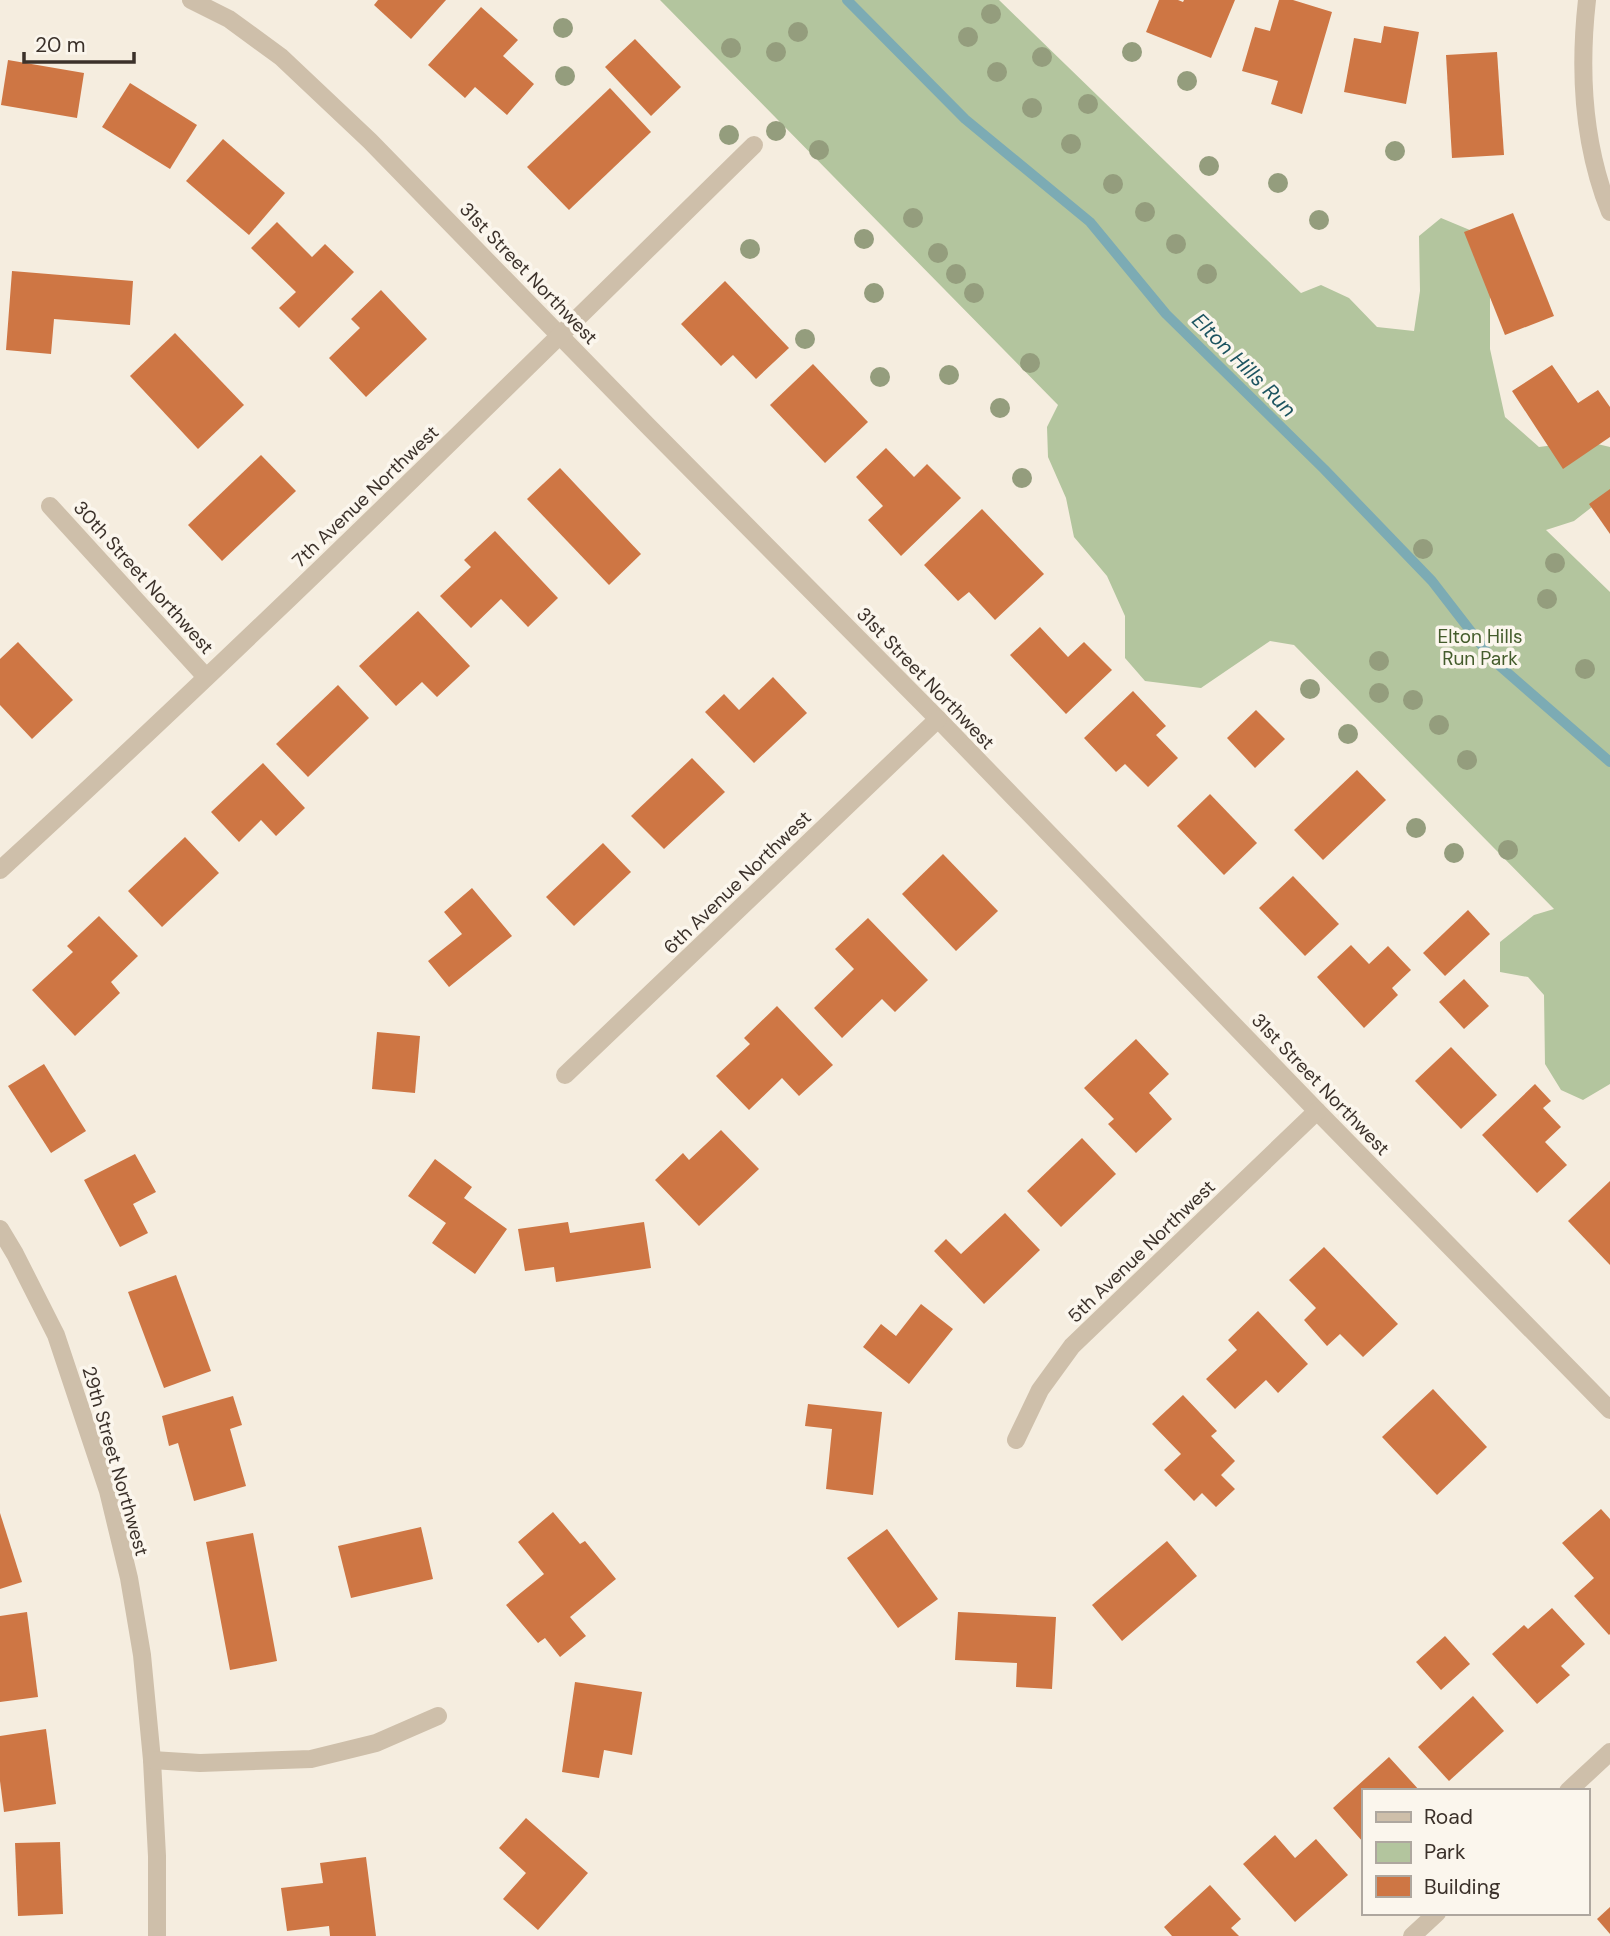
<svg xmlns="http://www.w3.org/2000/svg" width="1610" height="1936" font-family="'DM Sans',sans-serif">
  <style>
    .green { fill: #b3c59e }
    .lines { fill: none; stroke-linecap: round; stroke-linejoin: round }
    .stream { stroke: #7cabb4; stroke-width: 10 }
    .building { fill: #ce7644 }
    .street { stroke: #cebfaa; stroke-width: 18 }
    .tree { fill: #949d7d }
    .labels { text-anchor: middle; stroke-width: 7; stroke-linejoin: round; paint-order: stroke }
    .street-label { font-size: 19px; fill: #3b312a; stroke: #fbf6ed }
    .park-label { font-size: 19px; fill: #445c2c; stroke: #fbf6ed }
    .water-label { font-size: 21px; font-style: italic; fill: #1c5460; stroke: #fbf6ed }
  </style>
  <rect width="100%" height="100%" fill="#f5eddf"/>
  <!-- green -->
  <path class="green" d="M660 0H999L1301 293 1321 285 1349 298 1377 327 1414 331 1420 291 1419 236 1441 218 1477 233 1490 279V349L1505 417 1539 447 1585 441 1610 447V493L1574 521 1546 530 1610 592V1084L1583 1100 1561 1090 1545 1064 1544 995 1528 977 1500 972V942L1534 915 1554 909 1294 645 1270 641 1201 688 1145 681 1125 658V616L1107 576 1074 537 1066 498 1048 457 1047 427 1058 405Z"/>
  <g class="lines">
    <!-- stream -->
    <path class="stream" d="M847 0 965 119 1090 222 1166 314 1324 469 1432 581 1493 660 1610 762"/>
  </g>
  <!-- building -->
  <g class="building">
    <path d="M378 0H446L411 39 374 5Z"/>
    <path d="M1159 0H1178L1183 2 1184 0H1235L1211 58 1146 32Z"/>
    <path d="M1279 0H1293L1332 12 1302 114 1271 104 1278 81 1242 71 1255 27 1270 31Z"/>
    <path d="M481 7 518 40 503 56 534 84 507 115 475 87 465 98 428 65Z"/>
    <path d="M1384 26 1419 32 1406 104 1344 92 1354 38 1381 43Z"/>
    <path d="M635 39 681 87 651 116 605 67Z"/>
    <path d="M1497 52 1504 155 1452 158 1446 55Z"/>
    <path d="M8 60 84 73 77 118 1 105Z"/>
    <path d="M130 83 197 125 170 169 102 127Z"/>
    <path d="M610 88 651 132 569 210 527 167Z"/>
    <path d="M223 139 285 193 249 235 186 181Z"/>
    <path d="M1513 213 1554 316 1505 335 1464 232Z"/>
    <path d="M277 222 312 257 325 244 354 272 299 328 279 308 296 292 251 248Z"/>
    <path d="M12 271 133 281 130 325 54 319 51 354 6 350Z"/>
    <path d="M725 281 789 348 756 379 733 355 721 366 681 324Z"/>
    <path d="M381 290 427 339 366 397 329 358 360 328 351 319Z"/>
    <path d="M175 333 244 405 198 449 130 376Z"/>
    <path d="M813 364 868 422 825 463 770 405Z"/>
    <path d="M1552 365 1578 403 1598 390 1610 407V437L1563 469 1512 391Z"/>
    <path d="M886 448 914 477 927 464 961 498 901 556 868 520 883 506 856 477Z"/>
    <path d="M261 455 296 491 222 561 188 525Z"/>
    <path d="M560 468 641 554 609 585 527 499Z"/>
    <path d="M1610 489V534L1589 504Z"/>
    <path d="M982 509 1044 574 995 620 969 592 958 601 924 565Z"/>
    <path d="M495 531 558 598 528 627 501 599 471 628 440 596 471 567 464 560Z"/>
    <path d="M418 611 470 666 437 697 422 682 396 706 359 666Z"/>
    <path d="M1040 627 1068 657 1084 642 1112 670 1066 714 1010 655Z"/>
    <path d="M18 642 73 700 32 739 0 705V659Z"/>
    <path d="M773 677 807 713 754 763 705 712 724 694 739 710Z"/>
    <path d="M338 685 369 718 308 777 276 744Z"/>
    <path d="M1133 691 1166 726 1156 735 1178 758 1148 787 1125 764 1116 772 1084 738Z"/>
    <path d="M1256 710 1285 739 1255 768 1227 738Z"/>
    <path d="M692 758 725 792 664 849 631 816Z"/>
    <path d="M263 763 305 808 276 836 261 820 239 842 211 812Z"/>
    <path d="M1357 770 1386 800 1323 860 1294 830Z"/>
    <path d="M1210 794 1257 843 1224 875 1177 826Z"/>
    <path d="M185 837 219 873 162 927 128 891Z"/>
    <path d="M603 843 631 872 574 926 546 897Z"/>
    <path d="M943 854 998 911 956 951 902 894Z"/>
    <path d="M1293 876 1339 924 1305 956 1259 908Z"/>
    <path d="M472 888 512 936 449 987 428 961 462 934 444 912Z"/>
    <path d="M1468 910 1490 934 1445 976 1423 953Z"/>
    <path d="M99 916 138 956 111 982 120 993 75 1036 32 990 73 952 67 946Z"/>
    <path d="M868 918 928 980 895 1012 882 999 842 1038 814 1008 854 969 835 949Z"/>
    <path d="M1351 945 1369 964 1388 946 1411 970 1392 988 1398 995 1364 1028 1317 977Z"/>
    <path d="M1464 979 1489 1006 1464 1029 1439 1002Z"/>
    <path d="M777 1006 833 1065 799 1096 782 1078 749 1110 716 1076 750 1044 744 1038Z"/>
    <path d="M377 1032 420 1036 415 1093 372 1089Z"/>
    <path d="M1136 1039 1169 1074 1149 1093 1172 1119 1136 1153 1108 1124 1114 1119 1084 1088Z"/>
    <path d="M1451 1047 1497 1095 1461 1129 1415 1081Z"/>
    <path d="M44 1064 86 1131 51 1153 8 1086Z"/>
    <path d="M1535 1084 1551 1101 1543 1108 1561 1127 1545 1142 1567 1165 1537 1193 1482 1135Z"/>
    <path d="M721 1130 759 1169 699 1226 655 1180 683 1153 689 1160Z"/>
    <path d="M1082 1138 1116 1174 1061 1227 1027 1191Z"/>
    <path d="M135 1154 156 1192 133 1204 148 1233 120 1247 84 1180Z"/>
    <path d="M435 1159 472 1187 464 1198 507 1229 475 1274 432 1243 446 1223 408 1196Z"/>
    <path d="M1610 1181V1265L1568 1221Z"/>
    <path d="M1005 1213 1040 1250 984 1304 934 1251 946 1239 961 1254Z"/>
    <path d="M568 1222 570 1233 644 1222 651 1268 556 1282 554 1267 525 1271 518 1229Z"/>
    <path d="M1324 1247 1398 1324 1363 1357 1340 1334 1327 1346 1304 1320 1316 1308 1289 1280Z"/>
    <path d="M176 1275 211 1371 164 1388 128 1292Z"/>
    <path d="M921 1304 953 1329 909 1384 863 1347 881 1324 896 1336Z"/>
    <path d="M1258 1311 1308 1364 1278 1393 1266 1380 1235 1409 1206 1379 1237 1350 1228 1340Z"/>
    <path d="M1433 1389 1487 1447 1437 1495 1382 1437Z"/>
    <path d="M1183 1395 1217 1431 1211 1436 1235 1461 1221 1475 1235 1489 1216 1507 1202 1493 1194 1501 1164 1470 1181 1454 1152 1424Z"/>
    <path d="M233 1396 242 1425 230 1429 246 1486 194 1501 178 1443 169 1446 162 1416Z"/>
    <path d="M808 1404 882 1412 873 1495 826 1489 832 1429 805 1426Z"/>
    <path d="M1601 1509 1610 1519V1634L1609 1635 1574 1596 1594 1578 1562 1543Z"/>
    <path d="M553 1512 580 1544 585 1541 616 1579 570 1617 586 1636 560 1657 545 1638 538 1643 506 1605 544 1574 518 1542Z"/>
    <path d="M0 1513 22 1582 0 1589Z"/>
    <path d="M421 1527 433 1579 351 1598 338 1546Z"/>
    <path d="M887 1529 938 1599 898 1628 847 1558Z"/>
    <path d="M253 1533 277 1661 230 1670 206 1542Z"/>
    <path d="M1167 1541 1197 1576 1122 1641 1092 1605Z"/>
    <path d="M1552 1608 1585 1644 1561 1666 1570 1675 1537 1704 1492 1654 1524 1625 1528 1629Z"/>
    <path d="M27 1612 38 1697 0 1702V1616Z"/>
    <path d="M958 1612 1056 1617 1052 1689 1016 1687 1017 1663 955 1660Z"/>
    <path d="M1445 1636 1470 1664 1441 1690 1416 1662Z"/>
    <path d="M575 1682 642 1692 632 1755 604 1750 599 1778 562 1772Z"/>
    <path d="M1473 1696 1504 1731 1449 1781 1418 1747Z"/>
    <path d="M46 1729 56 1804 4 1812 0 1781V1736Z"/>
    <path d="M1389 1757 1420 1791H1363V1842L1333 1808Z"/>
    <path d="M526 1818 588 1873 538 1930 503 1899 526 1873 499 1848Z"/>
    <path d="M1275 1835 1295 1858 1316 1839 1348 1875 1295 1922 1243 1864Z"/>
    <path d="M60 1842 63 1914 18 1916 15 1843Z"/>
    <path d="M366 1857 376 1936H330L329 1926 287 1931 281 1888 323 1883 320 1863Z"/>
    <path d="M1210 1885 1241 1919 1231 1928 1239 1936H1172L1164 1927Z"/>
    <path d="M1610 1907V1934L1597 1919Z"/>
  </g>
  <g class="lines">
    <!-- street -->
    <g class="street">
      <path d="M191 0 229 19 281 57 370 141 647 425 938 719 1317 1111 1610 1410"/>
      <path d="M1587 0C1579 71 1583 145 1610 212"/>
      <path d="M50 506 206 677"/>
      <path d="M0 870C257 635 505 389 754 145"/>
      <path d="M565 1075 938 719"/>
      <path d="M0 1229 15 1254 56 1335 108 1491 129 1578 142 1655 152 1760 157 1856V1936"/>
      <path d="M1016 1440 1040 1390 1072 1346 1317 1111"/>
      <path d="M152 1760 200 1763 311 1759 376 1743 438 1716"/>
      <path d="M1568 1791 1610 1752"/>
      <path d="M1412 1936 1437 1913"/>
    </g>
  </g>
  <!-- trees -->
  <g class="tree">
    <circle cx="991" cy="14" r="10"/>
    <circle cx="563" cy="28" r="10"/>
    <circle cx="798" cy="32" r="10"/>
    <circle cx="968" cy="37" r="10"/>
    <circle cx="731" cy="48" r="10"/>
    <circle cx="776" cy="52" r="10"/>
    <circle cx="1132" cy="52" r="10"/>
    <circle cx="1042" cy="57" r="10"/>
    <circle cx="997" cy="72" r="10"/>
    <circle cx="565" cy="76" r="10"/>
    <circle cx="1187" cy="81" r="10"/>
    <circle cx="1088" cy="104" r="10"/>
    <circle cx="1032" cy="108" r="10"/>
    <circle cx="776" cy="131" r="10"/>
    <circle cx="729" cy="135" r="10"/>
    <circle cx="1071" cy="144" r="10"/>
    <circle cx="819" cy="150" r="10"/>
    <circle cx="1395" cy="151" r="10"/>
    <circle cx="1209" cy="166" r="10"/>
    <circle cx="1278" cy="183" r="10"/>
    <circle cx="1113" cy="184" r="10"/>
    <circle cx="1145" cy="212" r="10"/>
    <circle cx="913" cy="218" r="10"/>
    <circle cx="1319" cy="220" r="10"/>
    <circle cx="864" cy="239" r="10"/>
    <circle cx="1176" cy="244" r="10"/>
    <circle cx="750" cy="249" r="10"/>
    <circle cx="938" cy="253" r="10"/>
    <circle cx="956" cy="274" r="10"/>
    <circle cx="1207" cy="274" r="10"/>
    <circle cx="874" cy="293" r="10"/>
    <circle cx="974" cy="293" r="10"/>
    <circle cx="805" cy="339" r="10"/>
    <circle cx="1030" cy="363" r="10"/>
    <circle cx="949" cy="375" r="10"/>
    <circle cx="880" cy="377" r="10"/>
    <circle cx="1000" cy="408" r="10"/>
    <circle cx="1022" cy="478" r="10"/>
    <circle cx="1423" cy="549" r="10"/>
    <circle cx="1555" cy="563" r="10"/>
    <circle cx="1547" cy="599" r="10"/>
    <circle cx="1379" cy="661" r="10"/>
    <circle cx="1585" cy="669" r="10"/>
    <circle cx="1310" cy="689" r="10"/>
    <circle cx="1379" cy="693" r="10"/>
    <circle cx="1413" cy="700" r="10"/>
    <circle cx="1439" cy="725" r="10"/>
    <circle cx="1348" cy="734" r="10"/>
    <circle cx="1467" cy="760" r="10"/>
    <circle cx="1416" cy="828" r="10"/>
    <circle cx="1508" cy="850" r="10"/>
    <circle cx="1454" cy="853" r="10"/>
  </g>
  <g class="labels">
    <!-- street labels -->
    <g class="street-label">
      <text transform="translate(529 273) rotate(46)" y="7">31st Street Northwest</text>
      <text transform="translate(365 496) rotate(-44)" y="7">7th Avenue Northwest</text>
      <text transform="translate(144 577) rotate(48)" y="7">30th Street Northwest</text>
      <text transform="translate(926 678) rotate(46)" y="7">31st Street Northwest</text>
      <text transform="translate(737 882) rotate(-44)" y="7">6th Avenue Northwest</text>
      <text transform="translate(1321 1084) rotate(46)" y="7">31st Street Northwest</text>
      <text transform="translate(1141 1251) rotate(-44)" y="7">5th Avenue Northwest</text>
      <text transform="translate(116 1461) rotate(74)" y="7">29th Street Northwest</text>
    </g>
    <!-- park labels -->
    <g class="park-label">
      <text x="1480" y="643">Elton Hills<tspan x="1480" dy="22">Run Park</tspan></text>
    </g>
    <!-- water labels -->
    <g class="water-label">
      <text transform="translate(1244 365) rotate(45)" y="7">Elton Hills Run</text>
    </g>
  </g>
  <!-- legend -->
  <rect x="1362" y="1789" width="228" height="126" fill="#fbf6ed" stroke="#aea79f" stroke-width="2"/>
  <rect x="1376" y="1812" width="35" height="10" fill="#cebfaa" stroke="#aea79f" stroke-width="2"/>
  <text x="1424" y="1824" font-size="21" fill="#3b312a">Road</text>
  <rect x="1376" y="1842" width="35" height="21" fill="#b3c59e" stroke="#aea79f" stroke-width="2"/>
  <text x="1424" y="1859" font-size="21" fill="#3b312a">Park</text>
  <rect x="1376" y="1876" width="35" height="21" fill="#ce7644" stroke="#aea79f" stroke-width="2"/>
  <text x="1424" y="1894" font-size="21" fill="#3b312a">Building</text>
  <!-- scale -->
  <path d="M24 52v10h110v-10" fill="none" stroke="#3b312a" stroke-width="3.5"/>
  <text x="35" y="52" font-size="21" fill="#3b312a" stroke="#fbf6ed" stroke-width="5" paint-order="stroke">20 m</text>
</svg>
